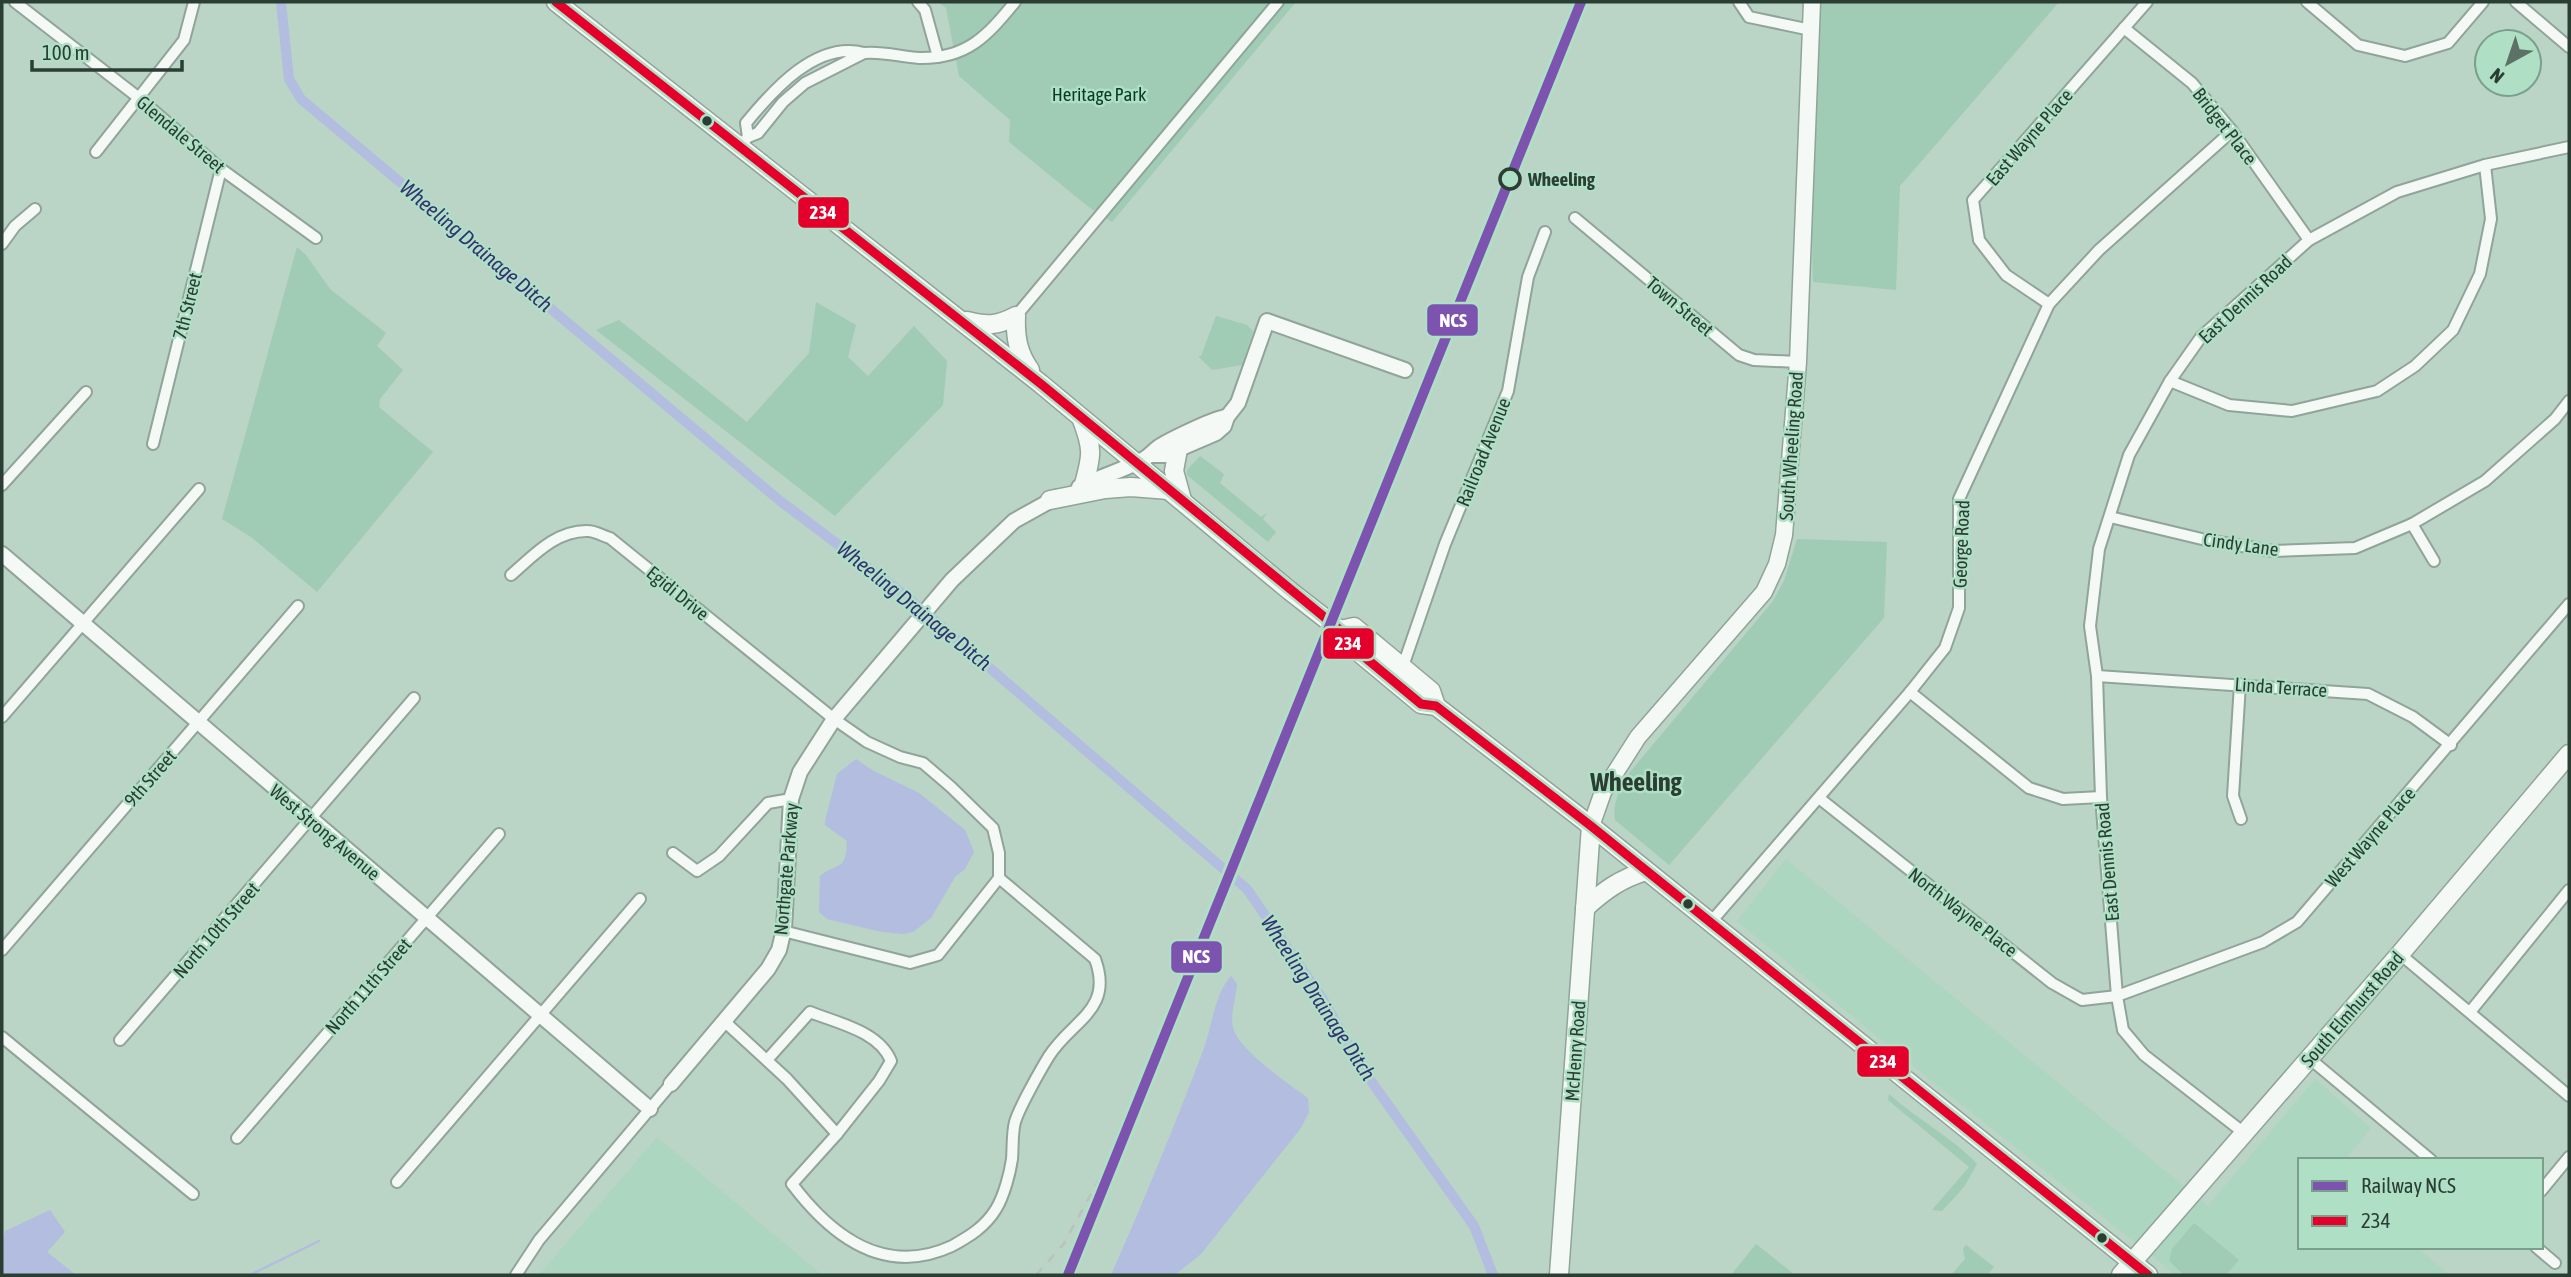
<svg xmlns="http://www.w3.org/2000/svg" width="2571" height="1277" font-family="'Asap Condensed',sans-serif">
  <style>
    .built { fill: #acd6c0 }
    .green { fill: #a0cbb4 }
    .water { fill: #b2bde0 }
    .lines { fill: none; stroke-linecap: round; stroke-linejoin: round }
    .stream { stroke: #b2bde0; stroke-width: 2.5 }
    .canal { stroke: #b2bde0; stroke-width: 10 }
    .minor-casing { stroke: #90a499; stroke-width: 14 }
    .tertiary-casing { stroke: #90a499; stroke-width: 18 }
    .secondary-casing { stroke: #90a499; stroke-width: 19 }
    .primary-casing { stroke: #90a499; stroke-width: 21 }
    .minor { stroke: #f5f9f6; stroke-width: 10 }
    .tertiary { stroke: #f5f9f6; stroke-width: 14 }
    .secondary { stroke: #f5f9f6; stroke-width: 16 }
    .primary { stroke: #f5f9f6; stroke-width: 18 }
    .rail { stroke: #bbc2be; stroke-width: 2.5; stroke-dasharray: 9 9; stroke-linecap: butt }
    .bus-1-casing { stroke: #afdfc5; stroke-width: 14 }
    .bus-1 { stroke: #e4002b; stroke-width: 9 }
    .rail-1-casing { stroke: #afdfc5; stroke-width: 16 }
    .rail-1 { stroke: #7c53af; stroke-width: 10 }
    .bus-dot { fill: #2b3e34; stroke: #afdfc5; stroke-width: 2.5 }
    .stop-dot { fill: #afdfc5; stroke: #2b3e34; stroke-width: 3.5 }
    .labels { text-anchor: middle; stroke-width: 5; stroke-linejoin: round; paint-order: stroke }
    .park-label { font-size: 19px; fill: #063c27; stroke: #afdfc5 }
    .street-label { font-size: 19px; fill: #2b3e34; stroke: #afdfc5 }
    .stop-label { font-size: 19px; font-weight: bold; fill: #2b3e34; stroke: #afdfc5; text-anchor: start }
    .water-label { font-size: 21px; font-style: italic; fill: #343173; stroke: #afdfc5 }
    .district-label { font-size: 26px; font-weight: bold; fill: #2b3e34; stroke: #afdfc5 }
    .line-badge { stroke: #afdfc5; stroke-width: 2.5 }
    .badge-label { font-size: 19px; text-anchor: middle; font-weight: bold; fill: #fff }
  </style>
  <rect width="100%" height="100%" fill="#bad4c6"/>
  <!-- built -->
  <g class="built">
    <path d="M1786 859 2208 1206 2315 1079 2371 1128 2345 1160H2300V1247H2417L2449 1275H2176L1892 1049 1737 921Z"/>
    <path d="M657 1137 822 1275H539Z"/>
  </g>
  <!-- green -->
  <g class="green">
    <path d="M938 2H1296L1112 222 1090 208 1009 142 1010 120 959 76 946 8Z"/>
    <path d="M1820 2H2059L1900 186 1896 290 1813 282 1811 197Z"/>
    <path d="M297 247 306 255 330 289 386 333 377 346 403 370 380 399 379 407 433 452 317 592 251 537 222 519Z"/>
    <path d="M816 302 856 325 848 357 868 376 914 326 947 361 943 405 835 516 596 330 619 320 747 422 809 353Z"/>
    <path d="M1216 316 1247 325 1253 331 1242 365 1212 370 1198 356H1201Z"/>
    <path d="M1200 456 1224 474 1220 483 1261 517 1267 513 1263 519 1276 532 1268 542 1187 475V470Z"/>
    <path d="M1797 539 1887 542 1884 618 1669 865 1615 820C1612 803 1621 786 1630 772L1773 601 1784 581Z"/>
    <path d="M1889 1094C1916 1119 1951 1136 1977 1164L1964 1187 1942 1211 1932 1210 1969 1167 1888 1100Z"/>
    <path d="M2194 1223 2239 1260 2226 1275H2184L2169 1261 2172 1249Z"/>
    <path d="M1756 1244 1795 1275H1731Z"/>
    <path d="M1966 1245 1994 1267 1987 1275H1951L1965 1259 1963 1249Z"/>
  </g>
  <!-- water -->
  <g class="water">
    <path d="M856 759 872 770 919 793 965 830 974 852 965 869 955 877 931 918 913 932 903 934 882 932 827 919 819 912 820 876C838 861 846 873 847 841L825 825V821L837 774Z"/>
    <path d="M1231 976 1237 984C1236 999 1230 1013 1233 1027 1237 1049 1289 1084 1308 1098L1309 1112 1301 1128 1201 1254 1175 1275H1111C1144 1201 1174 1127 1203 1051 1212 1027 1214 995 1231 976Z"/>
    <path d="M50 1210 65 1232 47 1252 76 1275H3L2 1244 5 1231Z"/>
  </g>
  <g class="lines">
    <!-- stream -->
    <path class="stream" d="M250 1275 319 1241"/>
    <!-- canal -->
    <path class="canal" d="M281 2 289 79 301 99 779 500 906 596 1247 889 1322 998 1364 1071 1474 1226 1493 1275"/>
    <!-- minor casing -->
    <g class="minor-casing">
      <g id="minor">
        <path d="M15 2 139 98 221 169 316 238"/>
        <path d="M918 2 925 10 938 57"/>
        <path d="M1739 2 1749 17 1811 30"/>
        <path d="M2307 2 2358 45 2405 56 2448 43 2483 2"/>
        <path d="M2516 2 2569 47"/>
        <path d="M2124 28 2192 83 2232 131 2309 240"/>
        <path d="M864 53C883 51 901 57 919 58 967 59 987 36 1015 2"/>
        <path d="M740 146 748 137 758 133 783 102 805 83 864 53C817 40 773 90 746 123L748 137"/>
        <path d="M96 152 184 40 194 2"/>
        <path d="M1575 218 1739 355 1754 360 1798 362"/>
        <path d="M2 244 15 226 35 209"/>
        <path d="M2049 304 2006 275 1979 240 1973 200 2147 2"/>
        <path d="M1016 316 1278 2"/>
        <path d="M2170 381 2229 405 2292 411 2377 391 2415 366 2453 330 2480 274 2491 219 2485 165"/>
        <path d="M153 444 221 169"/>
        <path d="M2 485 86 392"/>
        <path d="M2110 517 2206 540 2273 551 2355 548 2412 524 2485 481 2555 419 2569 401"/>
        <path d="M2412 524 2434 561"/>
        <path d="M511 575C533 556 556 530 588 531 595 531 603 536 610 538L834 719 867 742 900 757 923 763 951 787 993 828 999 853V878L938 955 910 963 783 931"/>
        <path d="M1403 666 1445 544 1508 391 1528 277 1545 232"/>
        <path d="M2097 676 2368 694 2413 717 2451 745"/>
        <path d="M2240 684 2233 796 2241 819"/>
        <path d="M1910 692 2029 788 2063 799 2101 797"/>
        <path d="M2 717 199 489"/>
        <path d="M1819 798 2052 983 2082 1000 2117 996 2263 942 2297 922 2569 604"/>
        <path d="M673 853 697 871 719 856 768 803 791 799"/>
        <path d="M1710 923 1910 692 1945 648 1959 608V499L2049 304 2099 250 2232 131"/>
        <path d="M2 950 298 606"/>
        <path d="M2400 954 2569 1096"/>
        <path d="M2470 1012 2569 890"/>
        <path d="M724 1021 787 1079 837 1134 792 1184C832 1237 885 1277 952 1246 970 1236 985 1227 996 1209 1004 1196 1010 1173 1012 1159 1013 1147 1012 1133 1015 1122 1019 1108 1041 1069 1049 1056 1072 1020 1114 1010 1095 959L999 878"/>
        <path d="M2 1037 193 1194"/>
        <path d="M120 1040 414 698"/>
        <path d="M2309 1058 2431 1160"/>
        <path d="M767 1060 810 1012C837 1023 879 1031 891 1061L879 1081 837 1134"/>
        <path d="M2244 1133 2144 1055 2123 1030 2117 996 2101 797 2097 676 2090 626 2099 549 2129 455 2170 381 2201 337 2309 240 2397 192 2485 165 2569 147"/>
        <path d="M237 1138 499 834"/>
        <path d="M397 1182 640 899"/>
        <path d="M2541 1191 2569 1157"/>
        <path d="M2536 1247 2555 1263"/>
        <path d="M516 1275 539 1240 671 1084"/>
      </g>
    </g>
    <!-- tertiary casing -->
    <g class="tertiary-casing">
      <g id="tertiary">
        <path d="M1153 455H1165L1216 433 1224 426 1227 417 1238 403 1267 321 1405 370"/>
        <path d="M1079 487C1099 477 1121 471 1140 461 1150 457 1154 449 1162 445 1172 439 1219 416 1227 417"/>
        <path d="M2 554 650 1109"/>
        <path d="M671 1084 768 969 779 950 784 929 791 799 800 772 834 719 952 580 1014 521 1057 497"/>
      </g>
    </g>
    <!-- secondary casing -->
    <g class="secondary-casing">
      <path id="secondary" d="M1591 826 1603 792 1638 737 1764 592 1777 564 1784 535 1798 362 1812 2"/>
    </g>
    <!-- primary casing -->
    <g class="primary-casing">
      <g id="primary">
        <path d="M556 2 1041 384 1290 591 1340 630 1344 640 1421 704 1436 706 1591 826 2148 1275"/>
        <path d="M967 321C986 326 997 326 1016 316 1015 337 1018 353 1030 370"/>
        <path d="M1082 420C1093 449 1092 455 1084 484"/>
        <path d="M1178 449 1174 471 1182 500"/>
        <path d="M1050 500 1105 489 1131 487 1169 490"/>
        <path d="M1340 630 1354 627 1431 691 1436 706"/>
        <path d="M1585 908C1605 890 1620 879 1646 871"/>
        <path d="M1559 1275 1591 826"/>
        <path d="M2121 1275 2400 954 2569 754"/>
      </g>
    </g>
    <!-- minor -->
    <use href="#minor" class="minor"/>
    <!-- tertiary -->
    <use href="#tertiary" class="tertiary"/>
    <!-- secondary -->
    <use href="#secondary" class="secondary"/>
    <!-- primary -->
    <use href="#primary" class="primary"/>
    <!-- rail -->
    <path class="rail" d="M1036 1275 1063 1245 1102 1174"/>
    <!-- bus-1 casing -->
    <g class="bus-1-casing">
      <path id="bus-1" d="M556 2 1041 384 1340 630 1344 640 1421 704 1436 706 1591 826 2148 1275"/>
    </g>
    <!-- bus-1 -->
    <use href="#bus-1" class="bus-1"/>
    <!-- rail-1 casing -->
    <g class="rail-1-casing">
      <path id="rail-1" d="M1068 1275 1581 2"/>
    </g>
    <!-- rail-1 -->
    <use href="#rail-1" class="rail-1"/>
  </g>
  <!-- markers -->
  <g class="bus-dot">
    <circle cx="707" cy="121" r="6"/>
    <circle cx="1688" cy="904" r="6"/>
    <circle cx="2102" cy="1238" r="6"/>
  </g>
  <circle class="stop-dot" cx="1510" cy="179" r="10"/>
  <g class="labels">
    <!-- park labels -->
    <g class="park-label">
      <text x="1099" y="101">Heritage Park</text>
    </g>
    <!-- street labels -->
    <g class="street-label">
      <text transform="translate(2225 126) rotate(52)" y="7">Bridget Place</text>
      <text transform="translate(181 134) rotate(40)" y="7">Glendale Street</text>
      <text transform="translate(2029 137) rotate(-49)" y="7">East Wayne Place</text>
      <text transform="translate(2245 299) rotate(-43)" y="7">East Dennis Road</text>
      <text transform="translate(187 306) rotate(-76)" y="7">7th Street</text>
      <text transform="translate(1680 306) rotate(40)" y="7">Town Street</text>
      <text transform="translate(1791 446) rotate(-86)" y="7">South Wheeling Road</text>
      <text transform="translate(1483 452) rotate(-68)" y="7">Railroad Avenue</text>
      <text transform="translate(1961 544) rotate(-88)" y="7">George Road</text>
      <text transform="translate(2241 544) rotate(8)" y="7">Cindy Lane</text>
      <text transform="translate(678 593) rotate(39)" y="7">Egidi Drive</text>
      <text transform="translate(2281 687) rotate(4)" y="7">Linda Terrace</text>
      <text transform="translate(150 778) rotate(-49)" y="7">9th Street</text>
      <text transform="translate(325 832) rotate(40)" y="7">West Strong Avenue</text>
      <text transform="translate(2370 837) rotate(-49)" y="7">West Wayne Place</text>
      <text transform="translate(2107 862) rotate(-95)" y="7">East Dennis Road</text>
      <text transform="translate(786 869) rotate(-85)" y="7">Northgate Parkway</text>
      <text transform="translate(1963 912) rotate(38)" y="7">North Wayne Place</text>
      <text transform="translate(216 930) rotate(-49)" y="7">North 10th Street</text>
      <text transform="translate(368 986) rotate(-49)" y="7">North 11th Street</text>
      <text transform="translate(2352 1009) rotate(-49)" y="7">South Elmhurst Road</text>
      <text transform="translate(1575 1051) rotate(-86)" y="7">McHenry Road</text>
    </g>
    <!-- stop labels -->
    <g class="stop-label">
      <text x="1528" y="186">Wheeling</text>
    </g>
    <!-- water labels -->
    <g class="water-label">
      <text transform="translate(476 246) rotate(40)" y="7">Wheeling Drainage Ditch</text>
      <text transform="translate(914 606) rotate(39)" y="7">Wheeling Drainage Ditch</text>
      <text transform="translate(1318 998) rotate(57)" y="7">Wheeling Drainage Ditch</text>
    </g>
    <!-- district labels -->
    <g class="district-label">
      <text x="1636" y="791">Wheeling</text>
    </g>
  </g>
  <g class="line-badge">
    <rect x="797" y="196" width="53" height="33" rx="7" fill="#e4002b"/>
    <rect x="1426" y="303" width="53" height="34" rx="7" fill="#7c53af"/>
    <rect x="1322" y="627" width="53" height="33" rx="7" fill="#e4002b"/>
    <rect x="1170" y="940" width="53" height="34" rx="7" fill="#7c53af"/>
    <rect x="1856" y="1045" width="54" height="33" rx="7" fill="#e4002b"/>
  </g>
  <g class="badge-label">
    <text x="823" y="219">234</text>
    <text x="1453" y="327">NCS</text>
    <text x="1348" y="650">234</text>
    <text x="1196" y="963">NCS</text>
    <text x="1883" y="1068">234</text>
  </g>
  <!-- border -->
  <rect width="2571" height="1277" fill="none" stroke="#2b3e34" stroke-width="7"/>
  <!-- legend -->
  <rect x="2298" y="1158" width="245" height="91" fill="#afdfc5" stroke="#7a9f8b" stroke-width="2"/>
  <rect x="2312" y="1181" width="35" height="10" fill="#7c53af" stroke="#7a9f8b" stroke-width="2"/>
  <text x="2361" y="1193" font-size="21" fill="#2b3e34">Railway NCS</text>
  <rect x="2312" y="1216" width="35" height="10" fill="#e4002b" stroke="#7a9f8b" stroke-width="2"/>
  <text x="2361" y="1228" font-size="21" fill="#2b3e34">234</text>
  <!-- north arrow -->
  <g transform="translate(2508 63) rotate(220)"><circle r="33" fill="#afdfc5" stroke="#7a9f8b" stroke-width="2"/>
  <path d="M0-5L12 26L0 18L-12 26Z" fill="#5d7267"/>
  <text y="-10" font-size="19" font-weight="bold" text-anchor="middle" fill="#2b3e34">N</text>
  </g>
  <!-- scale -->
  <path d="M32 60v10h150v-10" fill="none" stroke="#2b3e34" stroke-width="3.5"/>
  <text x="42" y="60" font-size="21" fill="#2b3e34" stroke="#afdfc5" stroke-width="5" paint-order="stroke">100 m</text>
</svg>
